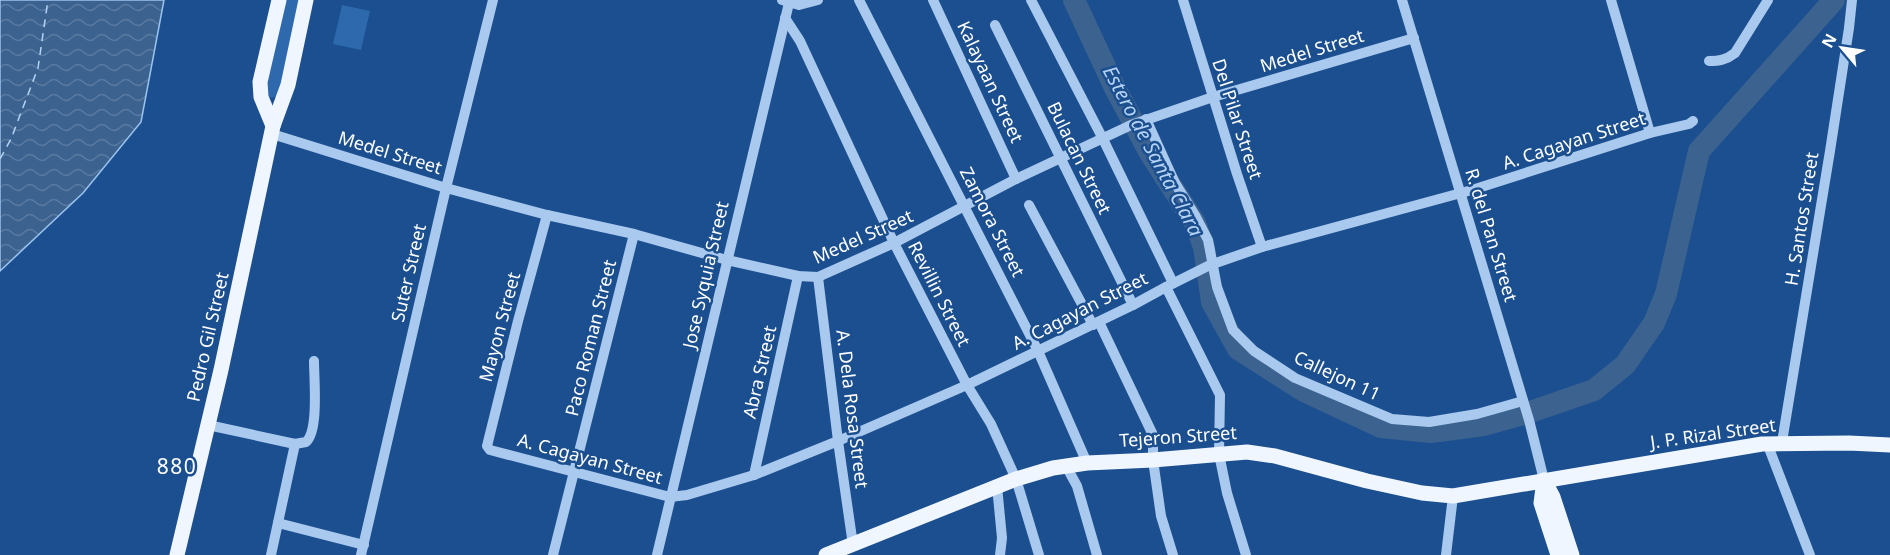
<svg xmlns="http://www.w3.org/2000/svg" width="1890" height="555" font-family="'Noto Sans',sans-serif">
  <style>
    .park { fill: #2e69ad }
    .water { fill: url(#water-waves); stroke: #9cc4f0; stroke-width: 1.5 }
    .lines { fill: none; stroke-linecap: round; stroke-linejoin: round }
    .river { stroke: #3c6290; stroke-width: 22 }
    .ferry { stroke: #b5d3f5; stroke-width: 1.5; stroke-dasharray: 8 6; stroke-linecap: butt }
    .minor { stroke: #a9c9ee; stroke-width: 10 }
    .major { stroke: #f0f6ff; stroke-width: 15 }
    .labels { text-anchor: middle; stroke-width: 5; stroke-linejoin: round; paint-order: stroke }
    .street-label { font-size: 18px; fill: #fff; stroke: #1b4f8f }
    .water-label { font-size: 20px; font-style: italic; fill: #b5d3f5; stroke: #1b4f8f }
    .quarter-label { font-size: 21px; letter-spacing: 1.5px; fill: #fff; stroke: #1b4f8f }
  </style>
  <defs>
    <pattern id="water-waves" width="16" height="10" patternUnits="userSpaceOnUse" patternTransform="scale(1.5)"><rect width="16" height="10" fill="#3c6290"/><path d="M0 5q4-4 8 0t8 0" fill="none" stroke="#597aa1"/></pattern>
  </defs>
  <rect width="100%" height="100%" fill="#1b4f8f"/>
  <!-- park -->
  <g class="park">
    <path d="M284 0H302L278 96 271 98 266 94 264 88Z"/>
    <path d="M342 5 370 11 361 50 333 44Z"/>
  </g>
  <!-- water -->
  <path class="water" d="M0 0H164L141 122 83 193 0 271Z"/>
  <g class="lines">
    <!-- river -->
    <path class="river" d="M1074 0 1115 88 1150 153 1195 223 1204 247 1212 302 1238 349 1304 391 1381 427 1431 432 1484 425 1527 413 1594 390 1625 365 1654 323 1666 294 1699 151 1834 0"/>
    <!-- ferry -->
    <path class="ferry" d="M0 159 11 139 38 68 48 0"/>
    <!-- minor -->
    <g class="minor">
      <path d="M782 0 799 5 818 0"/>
      <path d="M859 0 1038 351 1087 463"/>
      <path d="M933 0 1016 179"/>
      <path d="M1031 0 1102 137 1173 283"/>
      <path d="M1183 0 1237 174 1262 247"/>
      <path d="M1402 0 1529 420 1544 480"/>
      <path d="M1611 0 1650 133"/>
      <path d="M785 18 800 41 894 243 967 385 991 424 1016 479 1039 555"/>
      <path d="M995 25 1133 305"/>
      <path d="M1709 61C1719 61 1726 60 1735 53L1768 0"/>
      <path d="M1146 119 1175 183 1196 217 1208 240 1217 287 1233 330 1254 351 1295 378 1392 419 1429 422 1477 414 1523 401"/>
      <path d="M272 134 446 188 547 215 634 234 727 260 798 276 818 277 894 243 1016 179 1131 125 1213 97 1414 38"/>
      <path d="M1029 205 1093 325"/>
      <path d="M547 215 518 321 487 446 490 450 670 497 687 495 754 475 838 441 967 385 1133 305 1166 287 1210 265 1262 247 1472 190 1650 133 1689 124 1693 121"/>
      <path d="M818 277 838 441 853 545"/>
      <path d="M1166 287 1220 395 1219 454 1227 493 1246 555"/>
      <path d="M1099 322 1153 435V460L1161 516 1173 555"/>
      <path d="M208 425 295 444 306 442C319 431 314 379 314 361"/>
      <path d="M1782 442 1830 151 1849 28 1852 0"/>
      <path d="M1767 443 1810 555"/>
      <path d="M1066 466 1077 486 1097 555"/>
      <path d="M754 475 798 276"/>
      <path d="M997 486 1002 538 1000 555"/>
      <path d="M278 523 364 545"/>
      <path d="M271 555 295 444"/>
      <path d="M361 555 446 188 493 0"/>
      <path d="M553 555 634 234"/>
      <path d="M657 555 789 3"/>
      <path d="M1446 555 1453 496"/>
    </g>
    <!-- major -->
    <g class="major">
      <path d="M273 126 261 97 260 82 279 0"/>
      <path d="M1544 480 1553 497 1572 555"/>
      <path d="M1544 480 1541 503 1558 555"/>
      <path d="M177 555 221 370 273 126 288 85 306 0"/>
      <path d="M826 555 1016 479 1053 468 1087 463 1153 460 1247 452 1275 456 1367 481 1422 493 1453 496 1762 444 1849 443 1890 445"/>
    </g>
  </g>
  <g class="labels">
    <!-- street labels -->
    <g class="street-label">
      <text transform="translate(1312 51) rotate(-17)" y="6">Medel Street</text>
      <text transform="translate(990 82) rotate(65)" y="6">Kalayaan Street</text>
      <text transform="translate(1237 119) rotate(72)" y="6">Del Pilar Street</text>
      <text transform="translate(1574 141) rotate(-18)" y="6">A. Cagayan Street</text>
      <text transform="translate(390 153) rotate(17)" y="6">Medel Street</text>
      <text transform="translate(1079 158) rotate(64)" y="6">Bulacan Street</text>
      <text transform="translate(1802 219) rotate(-81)" y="6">H. Santos Street</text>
      <text transform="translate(992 222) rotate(63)" y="6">Zamora Street</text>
      <text transform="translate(1491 235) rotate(73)" y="6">R. del Pan Street</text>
      <text transform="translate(863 237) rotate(-24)" y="6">Medel Street</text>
      <text transform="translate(409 273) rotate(-77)" y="6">Suter Street</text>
      <text transform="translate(706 275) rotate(-77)" y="6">Jose Syquia Street</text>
      <text transform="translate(939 294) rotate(63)" y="6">Revillin Street</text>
      <text transform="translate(1080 311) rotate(-27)" y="6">A. Cagayan Street</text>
      <text transform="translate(500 327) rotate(-75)" y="6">Mayon Street</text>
      <text transform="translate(208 337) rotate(-77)" y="6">Pedro Gil Street</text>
      <text transform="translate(591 338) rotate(-76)" y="6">Paco Roman Street</text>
      <text transform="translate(760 372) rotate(-77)" y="6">Abra Street</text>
      <text transform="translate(1337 376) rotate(25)" y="6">Callejon 11</text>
      <text transform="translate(852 409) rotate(83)" y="6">A. Dela Rosa Street</text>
      <text transform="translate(1713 434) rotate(-8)" y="6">J. P. Rizal Street</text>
      <text transform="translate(1178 437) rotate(-4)" y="6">Tejeron Street</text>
      <text transform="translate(590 459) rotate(15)" y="6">A. Cagayan Street</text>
    </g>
    <!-- water labels -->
    <g class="water-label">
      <text transform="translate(1153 151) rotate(62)" y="7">Estero de Santa Clara</text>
    </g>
    <!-- quarter labels -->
    <g class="quarter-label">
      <text x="177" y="474">880</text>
    </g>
  </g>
  <!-- north arrow -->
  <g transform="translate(1842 48) rotate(299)" stroke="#1b4f8f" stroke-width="4.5" paint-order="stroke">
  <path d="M0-4.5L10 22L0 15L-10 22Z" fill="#ffffff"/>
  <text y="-9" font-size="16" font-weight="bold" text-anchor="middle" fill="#ffffff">N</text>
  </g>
</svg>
